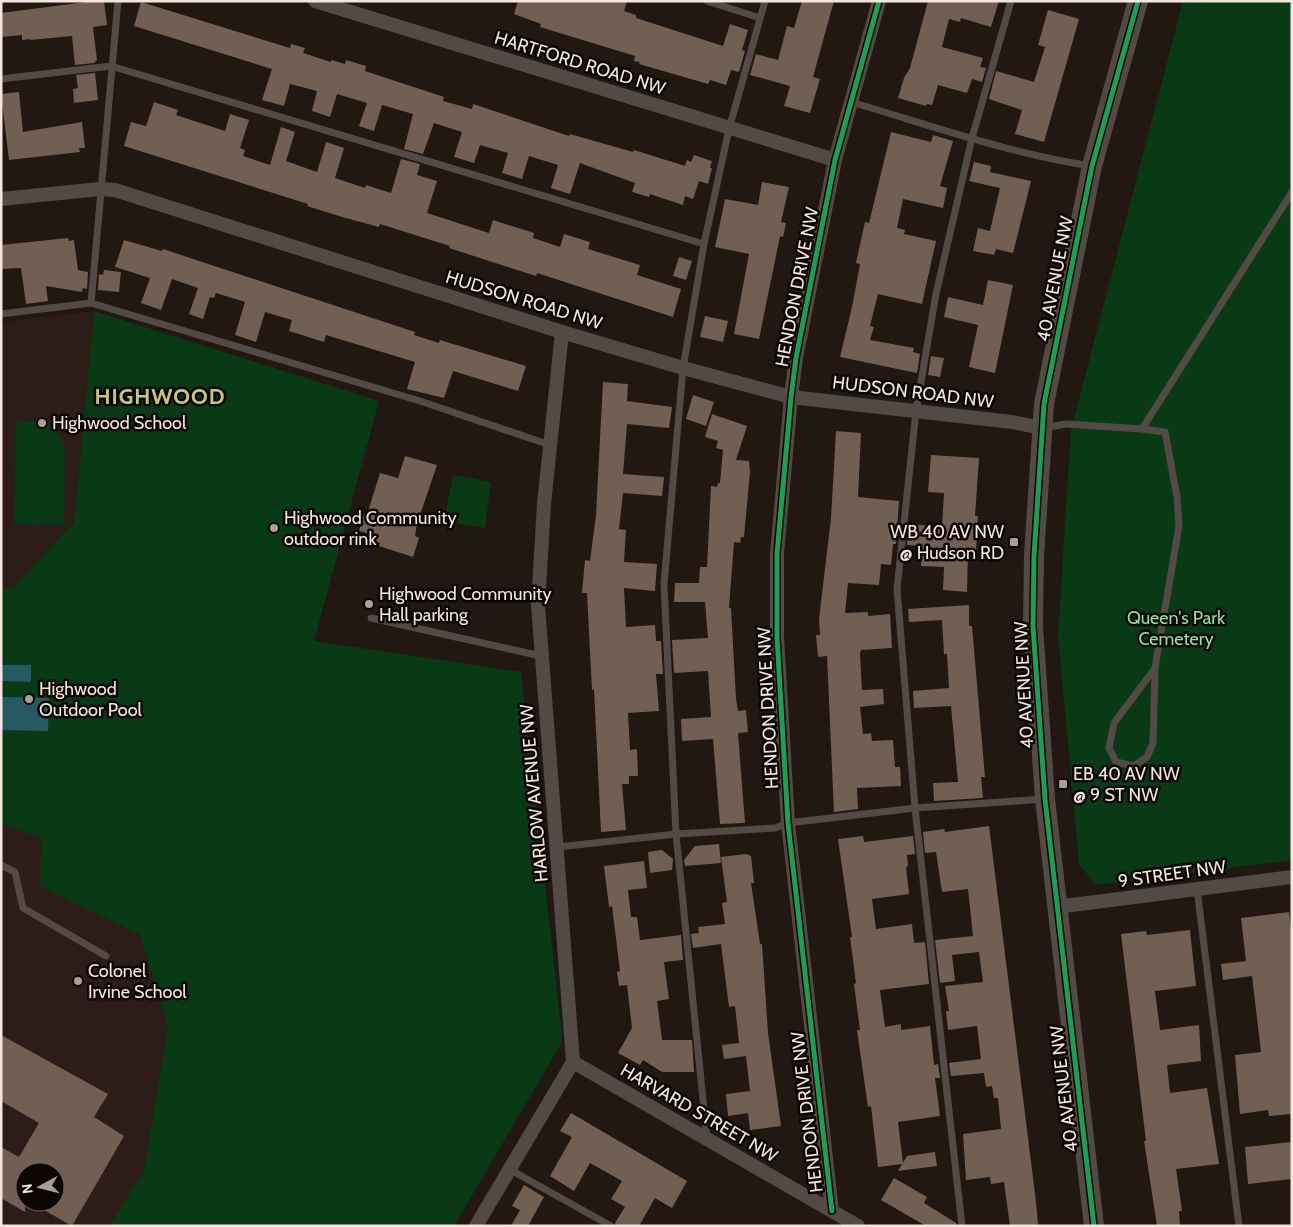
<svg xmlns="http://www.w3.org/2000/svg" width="1293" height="1227" font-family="Cabin,sans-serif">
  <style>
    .education { fill: #2e1c19; fill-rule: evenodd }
    .green { fill: #083a16 }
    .water { fill: #275963 }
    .building { fill: #715f54 }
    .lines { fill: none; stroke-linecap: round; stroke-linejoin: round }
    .lane { stroke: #534a46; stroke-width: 7 }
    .street { stroke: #534a46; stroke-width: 14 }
    .secondary { stroke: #534a46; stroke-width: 20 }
    .cycleway-casing { stroke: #0c0502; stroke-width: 8 }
    .cycleway { stroke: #1a9f57; stroke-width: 5 }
    .poi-dot { fill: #aa9e96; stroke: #0c0502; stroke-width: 2 }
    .labels { text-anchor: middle; stroke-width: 5; stroke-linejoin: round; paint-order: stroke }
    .street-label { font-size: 18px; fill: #f4e6de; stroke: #0c0502 }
    .poi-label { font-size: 18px; fill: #f4e6de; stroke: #0c0502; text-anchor: start }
    .park-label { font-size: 18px; fill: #8de59c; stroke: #0c0502 }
    .district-label { font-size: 22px; font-weight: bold; letter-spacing: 1px; fill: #c5c678; stroke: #0c0502 }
  </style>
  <rect width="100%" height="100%" fill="#221711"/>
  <!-- education -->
  <g class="education">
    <path d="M94 311 74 523 12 588H1V322Z"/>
    <path d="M1 824 41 838V886L140 935 168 1027 144 1171 109 1226H1ZM25 1172H55V1202H25Z"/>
  </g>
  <!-- green -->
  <g class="green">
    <path d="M1183 1H1292V860L1096 885 1079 864 1058 635 1071 430Z"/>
    <path d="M94 311 379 401 314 641 521 672 562 1034 561 1044 454 1226H109L144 1171 168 1027 140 935 40 886 41 838 1 824V588H12L74 523Z"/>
    <path d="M16 421 45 422 56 431 65 446 64 525 14 524Z"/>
    <path d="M453 475 491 482 485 528 444 521Z"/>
  </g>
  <!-- water -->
  <path class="water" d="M1 665H31V682L2 681V697L49 698 48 731 1 730Z"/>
  <!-- building -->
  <g class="building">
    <path d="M94 1H104L107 25 93 27 97 60 94 63 75 65 72 36 30 40V39L22 40V35L1 37V13Z"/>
    <path d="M518 1H627L624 11 636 15V18L723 46 730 24 748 30 742 50 745 51 739 72 731 70 726 85 710 80 708 84 639 64 640 62 634 61 635 56 540 27 541 24 514 14Z"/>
    <path d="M802 1H834L813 77 820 79 810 113 784 106 790 86 750 75 756 54 778 60 787 26 794 28Z"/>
    <path d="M928 1H999L991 27 961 18 960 22 949 19 942 47 983 58 980 67 986 68 982 82 972 79 967 93 938 85 932 105 927 104 926 106 898 98 904 78 910 68Z"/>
    <path d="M141 2 290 48 291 44 305 48 303 53 331 62V60L345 64 346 60 366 66 365 71 444 97 443 101 472 109 473 104 569 136 570 134 633 152 634 150 685 166 687 160 691 162 694 155 712 161 710 168H712L708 184 699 181 693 199 685 196 683 205 650 194 649 197 632 192 635 183 580 163 570 194 551 188 558 165 529 156 522 179 502 173 508 153 480 145 474 163 454 157 462 132 434 123 423 154 404 149 413 114 382 105 374 131 359 126 367 103 337 94 330 117 312 111 317 91 290 84 284 106 262 100 272 69 134 26Z"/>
    <path d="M1048 10 1079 19 1044 142 1015 134 1022 110 989 99 996 71 1034 82 1045 47 1038 45Z"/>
    <path d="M95 73 98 100 74 103 73 89 78 88 76 75Z"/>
    <path d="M19 92 23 132 82 122 85 148H79L80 152 9 160 1 94Z"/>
    <path d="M154 102 178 110 176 115 225 131 230 114 249 120 240 148 245 150 243 156 270 165 281 127 295 132 286 161 317 172 326 142 344 148 335 178 365 188 366 185 391 193 401 159 420 164 417 175 437 181 427 213 489 233 493 220 534 233 533 238 560 247 564 234 590 242 588 249 640 265 637 275 681 289 673 317 537 273 536 276 449 248 450 246 380 224 379 227 342 217 307 206 308 204 124 146 131 122 146 126Z"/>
    <path d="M891 132 931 142 933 135 953 141 940 186 947 188 943 208 903 199 897 228 905 230 904 234 936 241 922 304 878 294 870 326 874 327 870 340 914 348 913 352 920 354 917 373 840 357 852 307 860 264 856 263 865 222 869 223Z"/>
    <path d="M974 162 991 166 990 172 1031 181 1013 253 996 249 994 255 973 251 978 228 990 231 1000 188 969 181Z"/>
    <path d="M762 182 789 187 781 222 786 223 783 237 780 236 759 339 734 334 749 254 715 247 725 199 758 205Z"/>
    <path d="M68 238 69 241 74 240 78 270 88 272 87 289 83 288 82 292 46 286 48 301 26 304 21 268 1 269V245Z"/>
    <path d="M124 240 162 251 163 249 415 332 414 335 439 343 440 340 526 366 518 391 453 371 444 398 407 389 415 362 326 335 324 342 289 331 292 320 265 312 256 342 235 335 245 302 216 293 214 298 210 297 203 319 189 314 198 288 172 279 161 310 141 303 150 278 115 267Z"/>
    <path d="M679 257 692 261 686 280 673 276Z"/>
    <path d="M104 270 121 272 119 292 98 290 99 274 103 275Z"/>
    <path d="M988 280 1013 285 995 373 969 367 978 325 944 317 948 297 983 305Z"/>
    <path d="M705 316 728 321 723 342 700 337Z"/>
    <path d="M931 356 944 358 940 377 928 375Z"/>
    <path d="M603 382 628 384 627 401 672 407 669 428 627 424 623 474 664 477 662 496 623 493 619 529 626 530 624 562 657 564 655 591 624 588 626 627 655 625 656 641H661L663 674H656L659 711 628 713 630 750 637 749 638 776H629V784H622L626 830 601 832 594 689 592 690 587 593H582L585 560 590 561 596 515Z"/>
    <path d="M693 395 714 402 706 426 686 419Z"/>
    <path d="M712 414 747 426 736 460 749 461 750 472 744 537H741L740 543 734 542 729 608H731L736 699 738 711 746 710 748 732 738 733 745 823 720 824 713 739 682 741 681 719 711 717 708 671 674 673 672 640 708 638 705 602H674L675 583H699L700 567H707L711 486 717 487 718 483H720L723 450 716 448 718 441 705 437Z"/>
    <path d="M836 431 861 433 858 497 899 501 896 544H893L891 565 881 564 879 585 848 583 845 613 868 612V616L890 614 892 648 861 650 860 654 862 690 883 689 884 704 860 707 863 734 871 733 872 741 893 740 895 767H900L901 786 857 788 858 809 834 812 827 656 818 657 816 635H820L819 619 831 518Z"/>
    <path d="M931 455 979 458 975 516H978L976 551 968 550 967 592 943 590 944 567 921 566 922 546 907 545 909 524 942 527 944 493 928 492Z"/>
    <path d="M405 456 437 465 417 524 415 536 419 538 413 557 379 546 380 543 365 538 367 533 359 531 364 514 367 515 380 473 398 478Z"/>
    <path d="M969 605V626H972L985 777H981L983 798 934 801 933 783 958 782 951 706 914 708 913 691 949 688 947 654H944L942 620 909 622 908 609Z"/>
    <path d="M989 826 1036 1202 1038 1224 1035 1226H1010L1004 1182 991 1184 990 1177 966 1180 963 1134 1001 1129 998 1098H994L992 1086 986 1087 984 1073 951 1076 949 1063 981 1059 977 1026 948 1030 946 1011H949L945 986 983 982 979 952 952 955 955 981 940 983 935 940 973 936 968 889 942 892 936 852 925 853 923 832 944 829 945 832Z"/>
    <path d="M863 836 864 842 913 836 915 854 907 855 908 866 906 867 909 894 872 899 876 929 912 924 914 943 925 942 929 984 880 990 885 1027 901 1024V1030L930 1026 934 1065 938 1064 940 1078H935L940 1116 898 1122 903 1163 907 1156 935 1152 937 1166 898 1171 902 1164 878 1167 871 1106 868 1107 857 1030H860L854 984 856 983 850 937H852L838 839Z"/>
    <path d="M719 844 721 863 685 866 684 860 695 846Z"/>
    <path d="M662 850 673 859 672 870 650 873 648 852Z"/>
    <path d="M746 854 751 856 754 883H751L760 944H762L768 1033 781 1126 750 1130 748 1113 728 1116 726 1094 750 1091 746 1056 724 1059 722 1045 739 1043 735 1006 729 1007 721 944 693 948 691 934 699 933 698 927 725 924 722 903 727 902 721 857Z"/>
    <path d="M644 861 647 888 628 890 631 917H637L640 940 681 935 683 960 664 962 669 999 657 1001 662 1040H692L694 1072H662L643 1060 640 1065 618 1053 632 1028 627 985 619 986 617 972 620 971 612 906 609 907 604 866Z"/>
    <path d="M1289 912 1292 938V1114L1269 1116 1268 1110 1240 1114 1235 1055 1261 1052 1252 976 1223 980 1221 964 1246 961 1241 918Z"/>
    <path d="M1190 930 1196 986 1155 991 1160 1030 1199 1025 1201 1061 1167 1065 1170 1093 1207 1088 1219 1164 1176 1169 1182 1211H1179L1180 1226H1157L1144 1141H1146L1121 934 1146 931 1147 935Z"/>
    <path d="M1 1035 108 1094 94 1117 124 1136 72 1226 30 1202H55V1172H25V1212L1 1198V1147L19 1157 39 1123 1 1101Z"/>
    <path d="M571 1113 687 1181 672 1208 655 1198 639 1226H616L615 1223 625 1207 611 1199 622 1181 590 1163 574 1191 550 1176 572 1137 560 1131Z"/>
    <path d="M1292 1142V1179L1248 1184 1245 1147Z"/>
    <path d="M894 1178 927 1197 924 1203 956 1223 957 1226H926L881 1200Z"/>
    <path d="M524 1185 544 1197 528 1226H511L520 1210 512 1206Z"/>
  </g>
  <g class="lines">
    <!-- lane -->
    <g class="lane">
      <path d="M707 1 760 18"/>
      <path d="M1 79 111 66 704 244"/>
      <path d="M851 102C930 125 1010 154 1092 166"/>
      <path d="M91 303 118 1"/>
      <path d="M1 314 91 303 420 401 550 445"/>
      <path d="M1043 428 1066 424 1142 429 1292 192"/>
      <path d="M1142 429 1165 432 1177 497 1179 526 1155 668 1114 723 1109 748 1116 762 1134 766 1147 757 1153 743 1155 668"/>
      <path d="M371 618 541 656"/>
      <path d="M558 847 676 834 775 828 788 823 915 808 1045 799"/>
      <path d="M1 865 15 872 23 908 106 956"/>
      <path d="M1197 889 1239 1226"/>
      <path d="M707 1139 676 834 664 584 683 368 704 244 729 129 765 1"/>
      <path d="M509 1169 611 1226"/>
      <path d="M962 1226 915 808 897 589 916 411 936 294 972 138 1011 1"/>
    </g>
    <!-- street -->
    <g class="street">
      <path d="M315 1 835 160"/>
      <path d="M1 199 100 189 115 190 562 332 683 368 791 397 1012 422 1042 428"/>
      <path d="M1056 907 1292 877"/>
      <path d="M573 1062 858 1226"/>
      <path d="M832 1211 788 823 777 637V554L791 397 796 358 835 160 879 1"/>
      <path d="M476 1226 573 1062 538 605 544 504 562 332"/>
    </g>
    <!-- secondary -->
    <path class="secondary" d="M1094 1226 1045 799 1033 626 1034 556 1044 404 1092 166 1138 1"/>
    <!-- cycleway casing -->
    <g class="cycleway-casing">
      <g id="cycleway">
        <path d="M832 1211 788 823 777 637V554L791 397 796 358 835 160 879 1"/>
        <path d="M1094 1226 1045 799 1033 626 1034 556 1044 404 1092 166 1138 1"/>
      </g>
    </g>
    <!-- cycleway -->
    <use href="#cycleway" class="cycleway"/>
  </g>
  <!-- markers -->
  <g class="poi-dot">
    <circle cx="42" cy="423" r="5"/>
    <circle cx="274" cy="528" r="5"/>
    <rect x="1009" y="537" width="10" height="10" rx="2.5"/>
    <circle cx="369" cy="604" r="5"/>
    <circle cx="29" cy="699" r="5"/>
    <rect x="1058" y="779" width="10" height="10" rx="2.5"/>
    <circle cx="78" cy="981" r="5"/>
  </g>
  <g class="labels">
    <!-- street labels -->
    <g class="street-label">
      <text transform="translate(580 63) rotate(17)" y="6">HARTFORD ROAD NW</text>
      <text transform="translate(1055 279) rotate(-79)" y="6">40 AVENUE NW</text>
      <text transform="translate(797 287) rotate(-79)" y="6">HENDON DRIVE NW</text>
      <text transform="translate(524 300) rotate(17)" y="6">HUDSON ROAD NW</text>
      <text transform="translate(913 392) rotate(7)" y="6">HUDSON ROAD NW</text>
      <text transform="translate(1024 685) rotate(-93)" y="6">40 AVENUE NW</text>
      <text transform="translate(768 708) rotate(-93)" y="6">HENDON DRIVE NW</text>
      <text transform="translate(534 793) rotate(-95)" y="6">HARLOW AVENUE NW</text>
      <text transform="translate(1172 874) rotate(-8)" y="6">9 STREET NW</text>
      <text transform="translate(1064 1089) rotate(-97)" y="6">40 AVENUE NW</text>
      <text transform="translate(807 1112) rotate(-97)" y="6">HENDON DRIVE NW</text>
      <text transform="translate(699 1113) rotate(30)" y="6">HARVARD STREET NW</text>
    </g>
    <!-- poi labels -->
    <g class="poi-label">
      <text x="52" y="429">Highwood School</text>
      <text x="284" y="524">Highwood Community<tspan x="284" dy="21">outdoor rink</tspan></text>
      <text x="1004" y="538" text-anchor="end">WB 40 AV NW<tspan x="1004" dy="21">@ Hudson RD</tspan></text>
      <text x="379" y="600">Highwood Community<tspan x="379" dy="21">Hall parking</tspan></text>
      <text x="39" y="695">Highwood<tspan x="39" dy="21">Outdoor Pool</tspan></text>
      <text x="1073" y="780">EB 40 AV NW<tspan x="1073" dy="21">@ 9 ST NW</tspan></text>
      <text x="88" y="977">Colonel<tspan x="88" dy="21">Irvine School</tspan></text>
    </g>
    <!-- park labels -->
    <g class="park-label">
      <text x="1176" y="624">Queen's Park<tspan x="1176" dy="21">Cemetery</tspan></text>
    </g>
    <!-- district labels -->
    <g class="district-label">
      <text x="160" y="404">HIGHWOOD</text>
    </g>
  </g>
  <!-- border -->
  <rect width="1293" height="1227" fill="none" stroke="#f4e6de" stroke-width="5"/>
  <!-- north arrow -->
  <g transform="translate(40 1187) rotate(263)"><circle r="24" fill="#0c0502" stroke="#695f5a"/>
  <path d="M0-4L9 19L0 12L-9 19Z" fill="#aa9e96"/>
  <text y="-8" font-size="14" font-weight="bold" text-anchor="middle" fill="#f4e6de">N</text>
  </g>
</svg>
